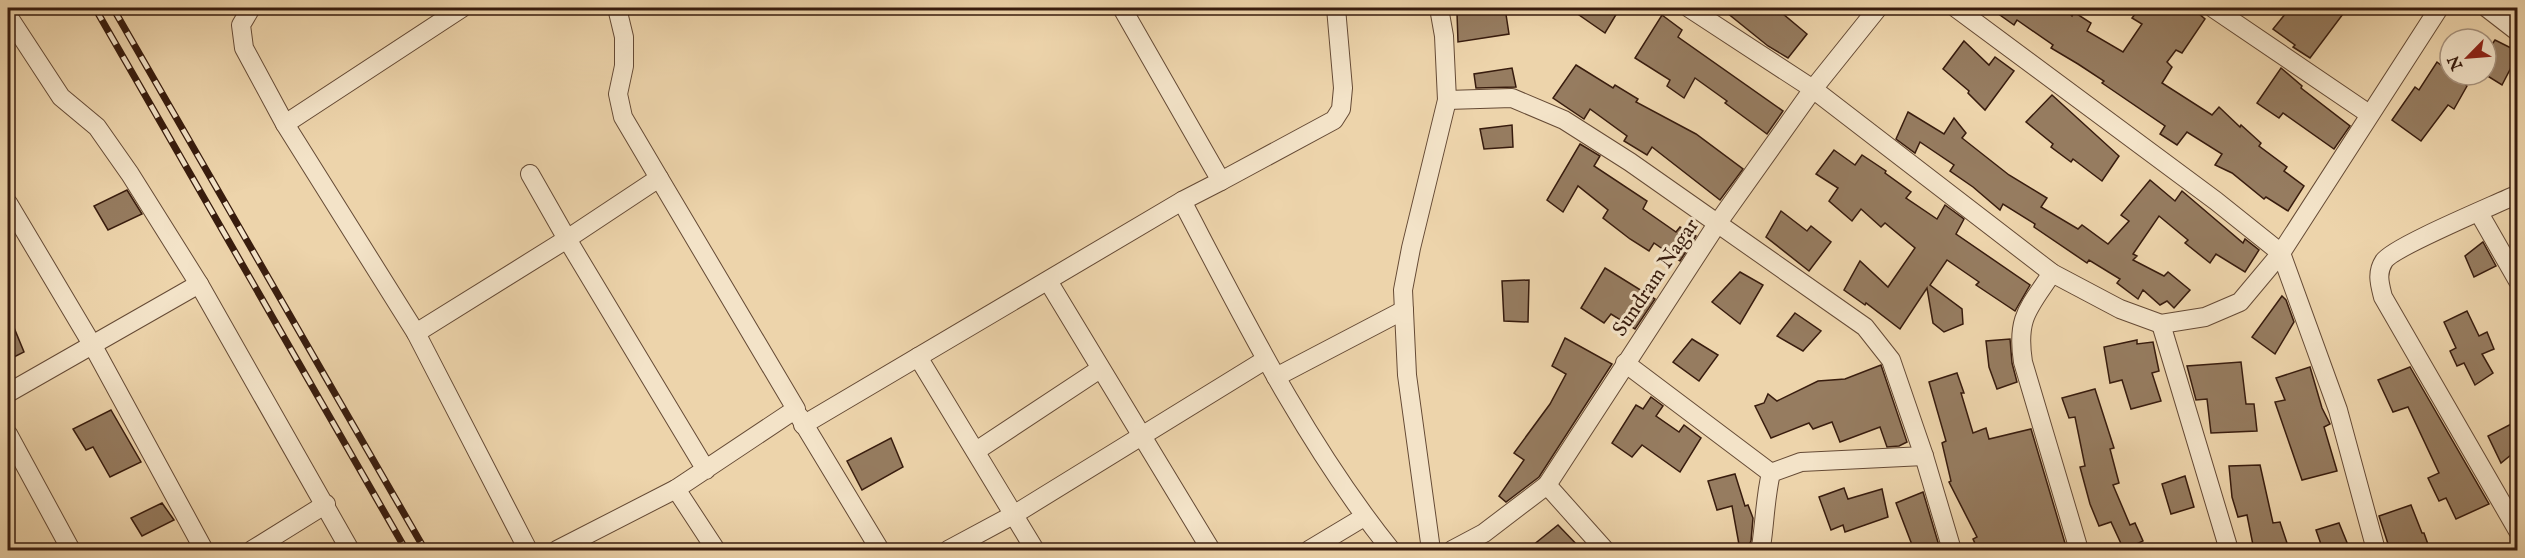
<svg xmlns="http://www.w3.org/2000/svg" width="2525" height="558" font-family="'IM FELL English',serif">
  <style>
    .building { fill: #967c60; stroke: #381c0e; stroke-width: 1.5 }
    .lines { fill: none; stroke-linecap: round; stroke-linejoin: round }
    .minor-casing { stroke: #654a35; stroke-width: 20 }
    .minor { stroke: #f3e3c8; stroke-width: 18 }
    .rail-casing { stroke: #381c0e; stroke-width: 7 }
    .rail { stroke: #f3e3c8; stroke-width: 4.5; stroke-dasharray: 14; stroke-linecap: butt }
    .labels { text-anchor: middle; stroke-width: 6; stroke-linejoin: round; paint-order: stroke }
    .street-label { font-size: 21px; fill: #381c0e; stroke: #f3e3c8 }
  </style>
  <rect width="100%" height="100%" fill="#edd4ab"/>
  <filter id="stains"><feTurbulence type="fractalNoise" baseFrequency=".00333" numOctaves="4"/><feColorMatrix values="0 0 0 0 .2 0 0 0 0 .09 0 0 0 0 .02 0 0 0 .5 -.17"/></filter>
  <radialGradient id="worn" r=".72"><stop offset=".6" stop-color="#630" stop-opacity="0"/><stop offset="1" stop-color="#630" stop-opacity=".3"/></radialGradient>
  <!-- building -->
  <g class="building">
    <path d="M1484 8H1505L1509 34 1458 42 1457 13Z"/>
    <path d="M1569 8H1620L1605 33Z"/>
    <path d="M1721 8H1776L1807 34 1788 58 1768 46Z"/>
    <path d="M1990 8H2064L2072 16 2074 12 2091 23 2087 31 2123 52 2142 24 2132 18 2140 8H2192L2205 19 2182 53 2176 50 2167 62 2172 67 2162 83 2212 115 2219 107 2240 127 2241 125 2261 143 2259 146 2287 167 2284 171 2304 186 2288 211 2266 197 2264 199 2232 173 2215 165 2222 154 2187 132 2177 145 2160 134 2165 126 2102 83 2104 81 2078 64 2051 48 2053 45 2017 20 2014 25Z"/>
    <path d="M2290 8H2333L2343 14 2310 58 2293 47 2295 45 2273 29Z"/>
    <path d="M1662 15 1682 30 1678 37 1783 111 1767 134 1725 103 1727 101 1695 78 1684 98 1667 86 1670 80 1635 58Z"/>
    <path d="M2495 40 2517 51V56L2502 85 2486 75V53Z"/>
    <path d="M1964 41 1989 65 1995 57 2014 71 1985 110 1968 93 1969 91 1943 69Z"/>
    <path d="M2437 62 2467 86 2454 109 2448 105 2421 141 2392 120 2415 87 2419 90Z"/>
    <path d="M1576 65 1613 88 1615 85 1638 99 1636 102 1696 134 1743 169 1720 200 1652 147 1647 155 1624 141 1627 136 1590 109 1584 119 1553 98Z"/>
    <path d="M1512 68 1516 87 1476 88 1474 74Z"/>
    <path d="M2281 68 2302 86 2301 88 2350 126 2334 149 2283 113 2279 118 2257 103Z"/>
    <path d="M2052 95 2119 156 2102 181 2073 159 2071 162 2051 147 2053 144 2026 122Z"/>
    <path d="M1908 112 1944 134 1954 118 1966 133 1962 138 2009 175 2047 198 2041 207 2078 229 2082 225 2108 244 2129 221 2121 215 2150 180 2175 201 2182 191 2243 243 2245 239 2259 250 2245 272 2216 254 2210 263 2185 243 2188 240 2159 216 2133 254 2137 256 2133 260 2164 276 2168 272 2190 290 2174 308 2167 301 2160 305 2143 290 2138 299 2117 283 2120 279 2089 260 2087 263 2034 227 2035 224 2003 204 2000 210 1973 187 1950 171 1954 165 1920 142 1915 153 1896 139Z"/>
    <path d="M1512 125 1513 147 1484 149 1480 129Z"/>
    <path d="M1580 144 1600 156 1594 166 1647 201 1643 209 1676 232 1680 227 1696 236 1680 261 1654 243 1649 251 1630 239 1603 218 1608 210 1578 186 1563 212 1547 200Z"/>
    <path d="M1834 150 1855 165 1862 155 1886 171 1885 173 1911 192 1906 198 1937 219 1945 205 1964 219 1956 234 2030 285 2015 311 1976 285 1979 282 1947 260 1930 285 1962 309 1963 324 1944 332 1933 323 1927 288 1900 329 1866 303 1865 305 1844 290 1860 261 1888 287 1915 248 1885 223 1881 227 1861 209 1852 221 1829 201 1838 188 1816 174Z"/>
    <path d="M127 190 142 214 108 230 94 206Z"/>
    <path d="M1781 211 1807 231 1811 226 1831 242 1809 271 1766 237Z"/>
    <path d="M2483 242 2496 266 2474 277 2465 256Z"/>
    <path d="M1605 268 1655 299 1635 329 1611 314 1604 323 1581 308Z"/>
    <path d="M1740 272 1763 285 1740 324 1712 302Z"/>
    <path d="M1529 280 1528 322 1504 321 1502 281Z"/>
    <path d="M2282 296 2286 300 2294 322 2275 354 2252 337Z"/>
    <path d="M2467 311 2479 336 2487 332 2494 349 2482 354 2493 373 2475 385 2464 363 2457 366 2450 351 2456 348 2444 322Z"/>
    <path d="M8 313 24 352 8 360Z"/>
    <path d="M1795 313 1821 331 1803 351 1777 336Z"/>
    <path d="M1565 338 1612 364 1539 477 1506 502 1499 496 1524 460 1514 453 1550 404 1566 374 1552 366Z"/>
    <path d="M1692 339 1718 355 1699 381 1673 362Z"/>
    <path d="M2010 339 2012 363 2017 382 1997 389 1989 367 1986 341Z"/>
    <path d="M2137 340V344L2153 342 2159 371 2152 373 2161 401 2131 409 2122 380 2110 383 2104 347Z"/>
    <path d="M2241 362 2246 404H2254L2257 431 2211 433 2207 399 2196 400 2187 366Z"/>
    <path d="M1881 365 1907 442 1899 446 1887 447 1880 427 1840 442 1832 422 1813 429 1809 423 1771 438 1755 406 1764 403 1768 394 1777 401 1818 381 1845 379Z"/>
    <path d="M2310 367 2322 408 2330 424 2324 427 2337 471 2302 480 2275 402 2285 400 2276 378Z"/>
    <path d="M2410 367 2489 504 2456 519 2446 498 2439 501 2428 478 2439 473 2408 407 2393 412 2378 380Z"/>
    <path d="M1957 373 1964 393H1961L1973 433 1986 428 1989 439 2031 429 2067 550H1978L1973 539 1977 537 1949 482 1951 481 1942 443 1946 441 1929 382Z"/>
    <path d="M2095 389 2114 448 2110 449 2119 483 2113 485 2130 525 2135 523 2143 541 2124 550 2111 522 2099 526 2090 504 2080 467 2085 466 2075 417 2069 418 2062 398Z"/>
    <path d="M1651 397 1663 406 1656 416 1679 432 1684 425 1701 438 1680 472 1642 445 1632 457 1612 443 1636 405 1643 409Z"/>
    <path d="M111 410 141 462 110 477 93 447 86 450 73 429Z"/>
    <path d="M2517 421V450L2501 463 2488 436Z"/>
    <path d="M891 438 903 467 862 490 847 461Z"/>
    <path d="M2260 465 2273 523 2280 522 2288 546 2281 548 2282 550H2254L2247 515 2238 517 2232 497 2229 466Z"/>
    <path d="M1735 474 1745 506 1748 505 1753 518 1751 541 1746 550H1740L1732 506 1717 510 1708 481Z"/>
    <path d="M2185 476 2194 507 2171 514 2162 484Z"/>
    <path d="M1844 488 1848 499 1882 489 1888 517 1845 532 1843 525 1831 530 1819 497Z"/>
    <path d="M1923 492 1940 549 1936 550H1914L1896 503Z"/>
    <path d="M162 503 174 520 142 536 131 518Z"/>
    <path d="M2411 505 2422 533H2424L2430 550H2390L2379 516Z"/>
    <path d="M2339 523 2350 550H2323L2316 530Z"/>
    <path d="M1558 525 1582 550H1527Z"/>
  </g>
  <g class="lines">
    <!-- minor casing -->
    <g class="minor-casing">
      <g id="minor">
        <path d="M251 8 241 25 244 48 285 124 416 333 528 550"/>
        <path d="M617 8 624 37V66L618 94 623 117 659 178"/>
        <path d="M1689 8 1813 89 2052 273 2120 309 2161 324 2205 317 2240 302 2281 253 2439 8"/>
        <path d="M1956 8 2216 201 2281 253 2338 410 2376 550"/>
        <path d="M2213 8 2369 114"/>
        <path d="M2487 8 2518 32"/>
        <path d="M8 16 61 97 97 127 130 174 199 284 350 550"/>
        <path d="M1447 100 1512 98 1564 120 1630 162 1865 327 1891 360 1924 456 1952 550"/>
        <path d="M285 124 462 8"/>
        <path d="M1221 181 1334 120 1341 109 1343 88 1336 8"/>
        <path d="M2518 194C2495 205 2393 247 2384 261 2376 273 2380 285 2383 297L2518 531"/>
        <path d="M1182 201C1245 321 1306 444 1391 550"/>
        <path d="M8 203 93 346 204 550"/>
        <path d="M2479 213 2518 281"/>
        <path d="M2052 273C2029 308 2016 317 2023 362L2079 550"/>
        <path d="M1048 281 1211 550"/>
        <path d="M2161 324 2229 550"/>
        <path d="M416 333 567 239 530 174"/>
        <path d="M918 357 1035 550"/>
        <path d="M1625 363 1771 473"/>
        <path d="M1276 377 1404 310"/>
        <path d="M8 393 199 284"/>
        <path d="M799 416 880 550"/>
        <path d="M803 425 1182 201 1221 181 1122 8"/>
        <path d="M8 434 71 550"/>
        <path d="M976 451 1100 369"/>
        <path d="M1547 485 1605 550"/>
        <path d="M676 489 716 550"/>
        <path d="M252 550 326 504"/>
        <path d="M557 550 676 489 796 409 659 178 567 239 706 470"/>
        <path d="M948 550 1015 514 1265 360"/>
        <path d="M1309 550 1364 517"/>
        <path d="M1431 550 1407 375 1403 290 1411 248 1447 100 1444 36 1439 8"/>
        <path d="M1452 550 1484 533 1547 485 1717 224 1813 89 1878 8"/>
        <path d="M1757 550 1761 547C1765 522 1765 498 1771 473L1801 462 1924 456"/>
      </g>
    </g>
    <!-- minor -->
    <use href="#minor" class="minor"/>
    <!-- rail casing -->
    <g class="rail-casing">
      <g id="rail">
        <path d="M95 8 406 550"/>
        <path d="M113 8 425 550"/>
      </g>
    </g>
    <!-- rail -->
    <use href="#rail" class="rail"/>
  </g>
  <g class="labels">
    <!-- street labels -->
    <g class="street-label">
      <text transform="translate(1655 277) rotate(-56)" y="7">Sundram Nagar</text>
    </g>
  </g>
  <!-- margin -->
  <rect width="2525" height="558" fill="none" stroke="#edd4ab" stroke-width="30"/>
  <rect x="9" y="9" width="2507" height="540" fill="none" stroke="#381c0e" stroke-width="3"/>
  <rect x="15" y="15" width="2495" height="528" fill="none" stroke="#381c0e" stroke-width="1.5"/>
  <!-- north arrow -->
  <g transform="translate(2468 57) rotate(245)"><circle r="28" fill="#f3e3c8" stroke="#a8937e" stroke-width="1.5"/>
  <path d="M0-4.5L10 22L0 15L-10 22Z" fill="#8f2418"/>
  <text y="-9" font-size="16" font-weight="bold" text-anchor="middle" fill="#381c0e">N</text>
  </g>
  <rect width="100%" height="100%" filter="url(#stains)"/>
  <rect width="100%" height="100%" fill="url(#worn)"/>
</svg>
